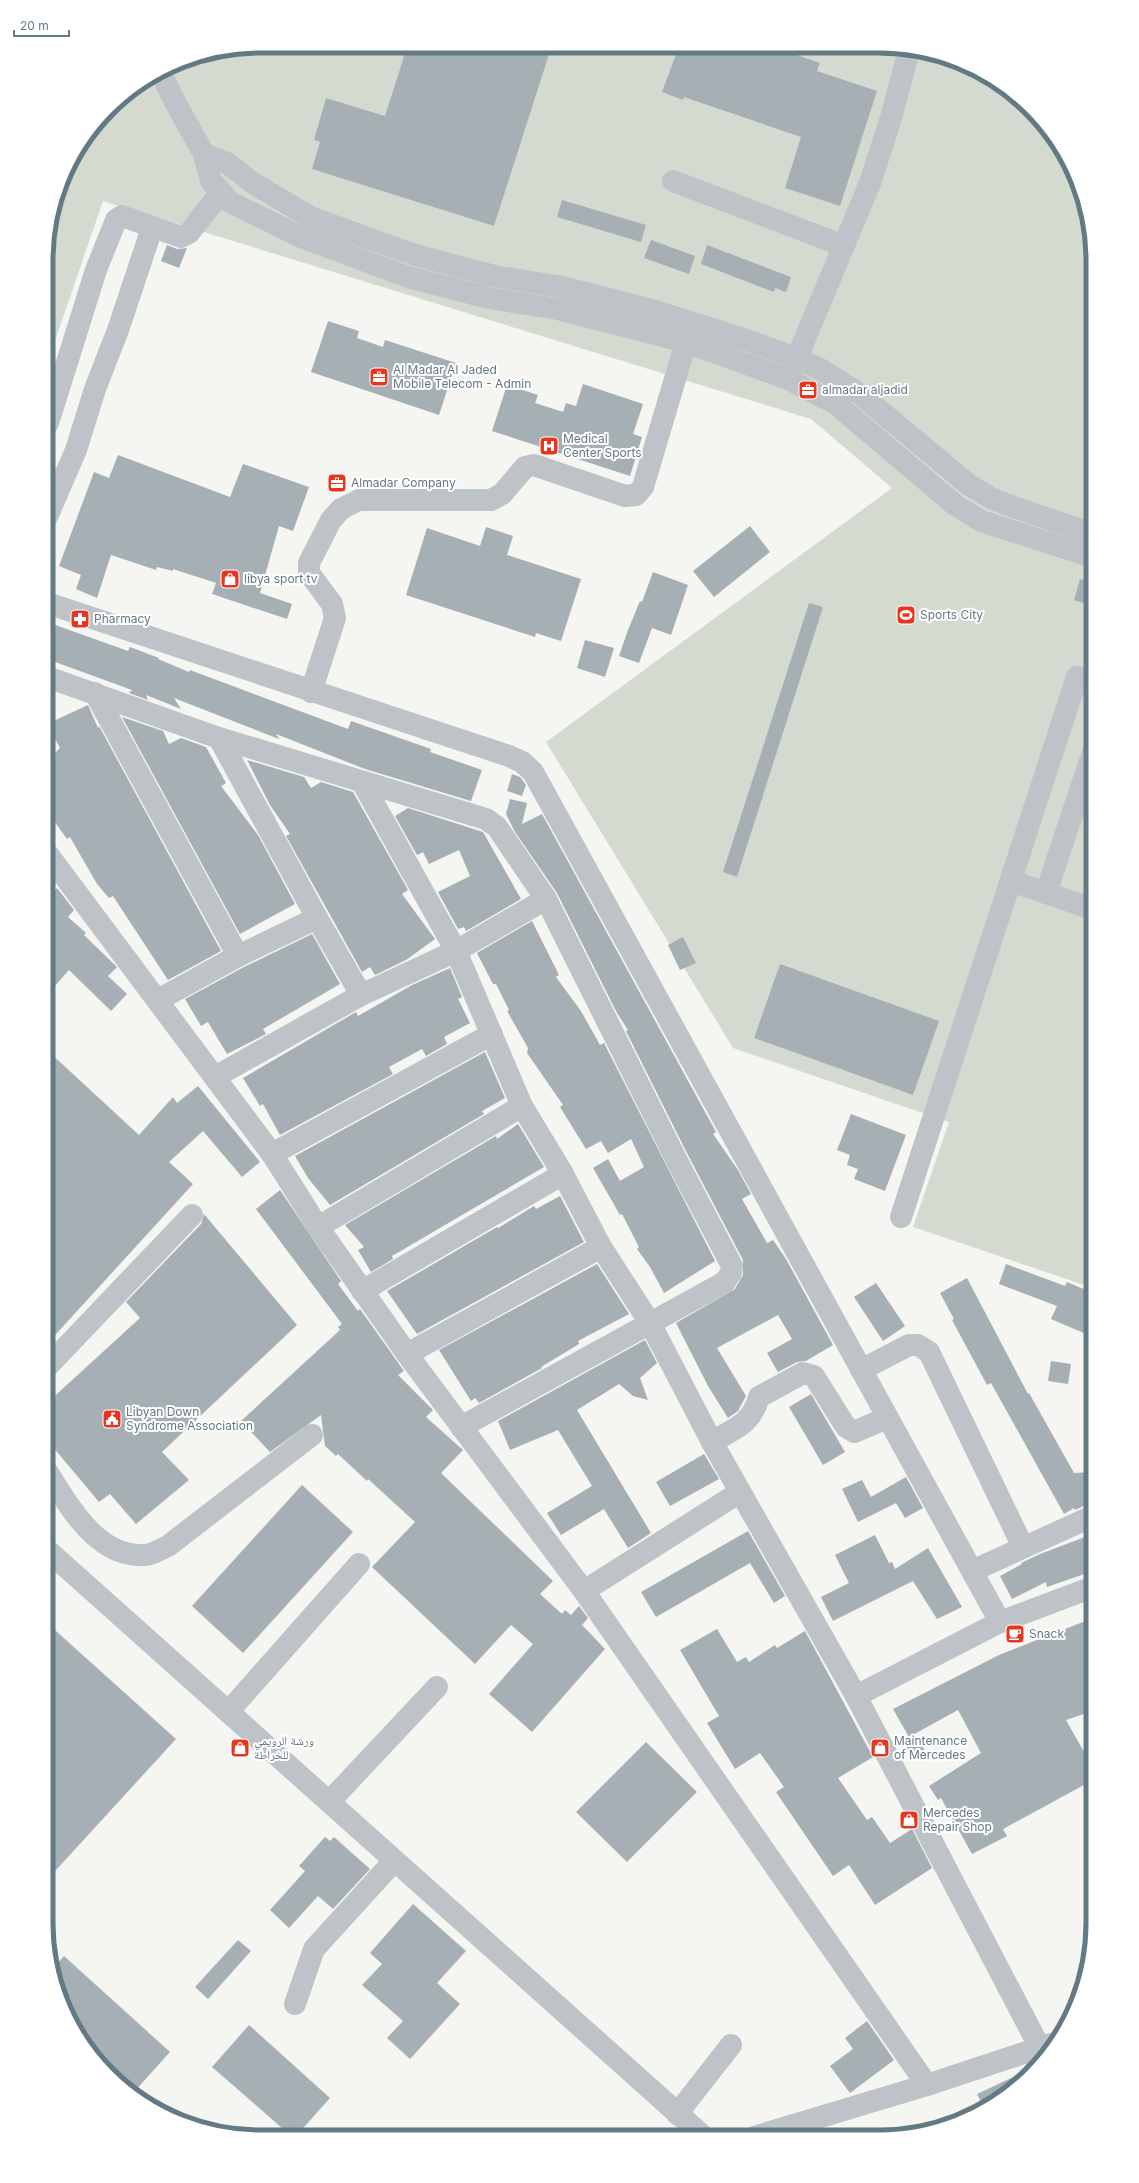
<svg xmlns="http://www.w3.org/2000/svg" width="1139" height="2183" font-family="Inter,'Noto Naskh Arabic',sans-serif">
  <style>
    .green { fill: #d5dad0 }
    .building { fill: #a6b0b4 }
    .lines { fill: none; stroke-linecap: round; stroke-linejoin: round }
    .minor { stroke: #bdc3c6; stroke-width: 22 }
    .labels { text-anchor: middle; stroke-width: 4; stroke-linejoin: round; paint-order: stroke }
    .poi-label { font-size: 12px; fill: #637983; stroke: #fff; text-anchor: start }
    .rim { fill: none; stroke: #637983; stroke-width: 5 }
  </style>
  <rect width="100%" height="100%" fill="#f5f5f1"/>
  <!-- green -->
  <path class="green" d="M260 46 921 50 974 68 1020 99 1057 141 1082 191 1093 260V1288L913 1227 949 1122 733 1048 546 742 892 488 811 419 103 201 48 361V232L68 165 119 99 178 62Z"/>
  <!-- building -->
  <g class="building">
    <path d="M407 47 551 48 494 226 312 169 320 142 314 140 326 98 385 116Z"/>
    <path d="M678 49H779L820 63 817 71 877 91 840 206 785 188 801 137 684 97 683 100 662 92Z"/>
    <path d="M562 200 646 225 641 242 557 217Z"/>
    <path d="M651 240 695 256 689 274 644 258Z"/>
    <path d="M167 245 177 249 187 248 179 268 161 261Z"/>
    <path d="M707 245 791 277 786 292 775 288 774 292 701 264Z"/>
    <path d="M328 321 359 331 357 338 383 347 385 340 456 363 439 415 311 372Z"/>
    <path d="M583 384 643 404 633 434 642 437 630 476 492 431 507 385 538 395 535 403 563 412 566 403 576 406Z"/>
    <path d="M118 455 230 497 243 464 309 487 293 531 279 526 260 593 292 604 287 619 212 594 216 583 173 569V571L157 567 156 570 111 555 97 598 76 589 81 575 59 566 94 472 109 478Z"/>
    <path d="M750 526 770 552 714 597 693 571Z"/>
    <path d="M486 527 513 536 507 555 581 579 561 641 536 633 535 637 406 595 427 528 480 546Z"/>
    <path d="M653 572 688 585 671 635 652 628 639 663 619 656 628 630 640 601 642 602Z"/>
    <path d="M1080 579 1093 583V606L1074 600Z"/>
    <path d="M809 603 823 607 737 877 723 872Z"/>
    <path d="M47 622 128 651 130 647 159 658 158 659 189 672 190 670 348 729 351 721 431 749 430 752 482 770 471 801 365 769 276 734 279 739 174 698 181 709 146 695 148 700 129 693 132 690 47 659Z"/>
    <path d="M585 640 614 648 605 677 577 668Z"/>
    <path d="M88 705 98 728 99 726 221 951 168 980 113 896 109 898 97 884 70 837 67 839 47 811V761L60 748 47 724Z"/>
    <path d="M122 717 163 731 169 744 181 738 206 747 226 783 221 786 258 835 295 904 240 934Z"/>
    <path d="M247 760 304 777 311 788 321 782 353 792 408 890 402 894 435 939 406 960 375 975 370 967 362 972 286 836 290 834 270 805Z"/>
    <path d="M512 774 520 777 526 785 522 796 507 791Z"/>
    <path d="M510 799 527 803 522 824 542 814 716 1132 713 1134 738 1170 751 1194 742 1199 767 1243 773 1240 786 1259 833 1345 806 1361 797 1362 778 1372 767 1353 792 1339 778 1315 717 1348 746 1396 738 1411 728 1418 708 1386 676 1323 735 1289 743 1275V1260L688 1155 626 1031 628 1030 617 1013 557 893 515 832 506 814Z"/>
    <path d="M408 808 483 832 521 899 466 931 464 927 458 929 438 892 470 876 459 850 429 864 423 852 417 855 395 816Z"/>
    <path d="M57 888 74 910 68 917 86 933 84 935 117 967 108 976 127 994 111 1011 69 970 47 995V899Z"/>
    <path d="M532 921 559 975 556 977 581 1011 600 1045 604 1043 715 1261 664 1293 650 1267 637 1249 639 1247 622 1214 620 1215 593 1168 608 1159 620 1181 644 1167 631 1139 608 1153 601 1141 586 1149 560 1107 563 1105 527 1053 528 1048 507 1011 509 1010 496 984H493L477 953Z"/>
    <path d="M312 934 340 984 263 1029 266 1034 227 1054 208 1022 201 1026 185 999 244 967Z"/>
    <path d="M683 937 696 963 680 970 668 945Z"/>
    <path d="M780 964 939 1021 913 1095 754 1038Z"/>
    <path d="M450 968 462 997 458 999 470 1023 444 1037 447 1044 426 1056 422 1049 389 1067 393 1074 280 1135 263 1104 260 1106 243 1078 356 1012 358 1016 412 985Z"/>
    <path d="M47 1050 139 1135 173 1097 177 1103 198 1086 260 1162 242 1177 203 1131 169 1162 193 1184 47 1344Z"/>
    <path d="M485 1052 505 1098 482 1111 484 1114 330 1205 308 1178 295 1156Z"/>
    <path d="M851 1114 906 1135 885 1191 854 1179 858 1169 847 1165 850 1155 837 1150Z"/>
    <path d="M518 1124 544 1167 392 1256 393 1259 371 1272 358 1250 364 1247 345 1225 496 1136 497 1139Z"/>
    <path d="M280 1190 341 1281 338 1284 358 1311 360 1309 404 1371 398 1375 433 1410 426 1417 463 1450 441 1473 553 1581 540 1594 562 1614 565 1610 571 1615 579 1606 588 1618 582 1625 605 1649 532 1732 489 1694 533 1644 511 1625 475 1664 372 1567 415 1522 368 1479 367 1481 338 1454 336 1456 325 1446 321 1415 270 1452 241 1421 340 1330 338 1327 342 1324 256 1209Z"/>
    <path d="M560 1196 584 1242 417 1334 387 1291 497 1227 498 1228 534 1206 536 1209Z"/>
    <path d="M204 1214 297 1325 162 1452 189 1480 136 1524 110 1494 99 1502 47 1440V1403L140 1318 126 1302 201 1224Z"/>
    <path d="M597 1264 629 1314 578 1341 579 1344 541 1367 542 1368 479 1403 475 1398 471 1401 439 1350Z"/>
    <path d="M1006 1264 1065 1286 1067 1282 1093 1293V1337L1051 1319 1057 1306 999 1284Z"/>
    <path d="M967 1278 1028 1394 1029 1393 1074 1473 1093 1472V1502L1088 1504 1075 1510 1074 1508 1064 1514 991 1383 987 1385 952 1320 954 1319 940 1293Z"/>
    <path d="M876 1283 905 1326 883 1341 854 1297Z"/>
    <path d="M645 1340 657 1363 640 1378 648 1400 633 1396 619 1384 577 1410 651 1533 628 1548 604 1509 561 1535 547 1513 592 1486 558 1430 510 1450 498 1421Z"/>
    <path d="M1051 1361 1071 1364 1068 1384 1048 1381Z"/>
    <path d="M811 1394 845 1452 823 1465 789 1407Z"/>
    <path d="M704 1454 719 1479 670 1506 656 1482Z"/>
    <path d="M906 1477 923 1508 905 1518 896 1503 858 1522 842 1489 862 1480 871 1497Z"/>
    <path d="M302 1485 353 1532 243 1653 192 1606Z"/>
    <path d="M748 1531 785 1596 774 1603 750 1563 656 1617 641 1592Z"/>
    <path d="M1093 1534V1571L1047 1587 1046 1582 1012 1599 1000 1576 1022 1564 1021 1563 1040 1554Z"/>
    <path d="M875 1535 889 1563 892 1562 895 1569 928 1548 962 1607 937 1619 913 1581 833 1621 821 1597 849 1583 835 1555Z"/>
    <path d="M1093 1618V1711L1066 1720 1093 1768V1780L1003 1829 1007 1836 972 1854 941 1798 938 1800 929 1786 981 1753 958 1710 909 1737 893 1709 999 1655Z"/>
    <path d="M46 1622 176 1739 46 1881Z"/>
    <path d="M717 1629 737 1662 746 1657 749 1662 775 1645 777 1648 805 1631 873 1757 838 1778 867 1820 872 1817 890 1843 912 1829 932 1868 875 1905 849 1865 833 1876 776 1792 784 1787 760 1753 735 1769 707 1723 719 1716 680 1650Z"/>
    <path d="M917 1737 925 1751 912 1758 905 1744Z"/>
    <path d="M646 1742 697 1792 627 1862 576 1812Z"/>
    <path d="M325 1837 330 1841 334 1837 370 1869 333 1909 318 1896 289 1928 270 1910 305 1871 299 1866Z"/>
    <path d="M413 1904 466 1951 437 1983 460 2004 410 2059 387 2038 403 2021 362 1985 382 1964 370 1953Z"/>
    <path d="M238 1940 251 1951 208 1999 195 1987Z"/>
    <path d="M64 1956 170 2052 133 2093 119 2084 82 2042 57 1992 53 1968Z"/>
    <path d="M867 2021 894 2060 850 2093 830 2066 853 2049 845 2038Z"/>
    <path d="M249 2025 330 2098 297 2135H290L212 2067Z"/>
    <path d="M1024 2072 1026 2075 998 2101 984 2108 977 2094Z"/>
  </g>
  <g class="lines">
    <!-- minor -->
    <g class="minor">
      <path d="M161 73 174 100 204 154 211 181 230 202 301 237 408 277 489 298 558 309 686 342 788 379 836 404 955 505 981 521 1093 557"/>
      <path d="M204 154 227 163 253 183 310 217 415 255 494 276 562 287 655 311 747 340 798 359 822 370 861 395 969 485 993 499 1019 509 1093 534"/>
      <path d="M673 181 844 246"/>
      <path d="M791 372 870 183 891 118 909 50"/>
      <path d="M48 423 96 270 116 220 122 216 181 237 189 233 221 192"/>
      <path d="M47 517 76 450 95 389 118 330 152 228"/>
      <path d="M47 603 509 756 522 762 533 772 1000 1622"/>
      <path d="M47 677 219 738 486 819 497 827 546 899 677 1161 732 1266 731 1273 725 1282 461 1427"/>
      <path d="M311 692 335 618 332 604 309 573V563L331 520 341 509 359 500H491L502 494 525 467 534 465 625 496 636 495 643 487 686 342"/>
      <path d="M95 693 238 956"/>
      <path d="M219 738 317 918 361 995"/>
      <path d="M362 782 456 951 522 1106 563 1174 601 1247 650 1323 712 1442 856 1696 1040 2048 1046 2056"/>
      <path d="M47 853 272 1154 318 1227 407 1354 584 1591 927 2085"/>
      <path d="M1011 881 1093 909"/>
      <path d="M1046 893 1093 752"/>
      <path d="M158 1000 238 956 317 918"/>
      <path d="M215 1077 361 995 456 951 546 899"/>
      <path d="M272 1154 492 1034"/>
      <path d="M901 1217 1077 677"/>
      <path d="M318 1227 522 1106"/>
      <path d="M362 1291 563 1174"/>
      <path d="M407 1354 601 1247"/>
      <path d="M47 1367 192 1215"/>
      <path d="M861 1370 909 1345H918L929 1352 1023 1547"/>
      <path d="M712 1442C735 1428 751 1425 759 1397L803 1373 814 1376 846 1427 854 1432 887 1418"/>
      <path d="M46 1470C69 1505 96 1558 145 1555 153 1554 161 1549 168 1546L312 1435"/>
      <path d="M46 1549 703 2136"/>
      <path d="M972 1571 1093 1516"/>
      <path d="M584 1591 740 1492"/>
      <path d="M856 1696 1000 1622 1093 1587"/>
      <path d="M228 1712 359 1564"/>
      <path d="M329 1802 437 1687"/>
      <path d="M295 2004 314 1949 394 1861"/>
      <path d="M677 2114 731 2045"/>
      <path d="M754 2137 927 2085 1054 2043"/>
    </g>
  </g>
  <!-- icons -->
  <defs>
    <g id="office-square" transform="scale(1)"><rect x="-9" y="-9" width="18" height="18" rx="4" fill="#e7361f" stroke="#fff"/><path d="M-6-3h4V-5.5h4V-3h4V5H-6ZM-1-4.5V-3h2v-1.5ZM-6 0V1H6V0Z" fill="#fff"/></g>
    <g id="hospital-square" transform="scale(1)"><rect x="-9" y="-9" width="18" height="18" rx="4" fill="#e7361f" stroke="#fff"/><path d="M-5-5h3v3.5h4V-5h3V5h-3V1.5h-4V5h-3Z" fill="#fff"/></g>
    <g id="shop-square" transform="scale(1)"><rect x="-9" y="-9" width="18" height="18" rx="4" fill="#e7361f" stroke="#fff"/><path d="M-5-2.5h2.3a2.7 3.5 0 0 1 5.4 0H5L5.5 6h-11ZM-1.5-2.5h3a1.5 2.3 0 0 0-3 0Z" fill="#fff"/></g>
    <g id="stadium-square" transform="scale(1)"><rect x="-9" y="-9" width="18" height="18" rx="4" fill="#e7361f" stroke="#fff"/><path d="M0-5a6.5 5 0 1 0 0 10a6.5 5 0 1 0 0-10ZM-3.5-1.8h7v3.6h-7Z" fill="#fff"/></g>
    <g id="pharmacy-square" transform="scale(1)"><rect x="-9" y="-9" width="18" height="18" rx="4" fill="#e7361f" stroke="#fff"/><path d="M-2-6h4v4h4v4h-4v4h-4v-4h-4v-4h4Z" fill="#fff"/></g>
    <g id="civic-square" transform="scale(1)"><rect x="-9" y="-9" width="18" height="18" rx="4" fill="#e7361f" stroke="#fff"/><path d="M-.6-6.5H3V-4.5H.6V-3L4-1V1h2V6H-6V1h2V-1L-.6-3ZM-1.2 2.5V6h2.4V2.5Z" fill="#fff"/></g>
    <g id="cafe-square" transform="scale(1)"><rect x="-9" y="-9" width="18" height="18" rx="4" fill="#e7361f" stroke="#fff"/><path d="M-5.5-4.5H6V0H3Q3 3.5 0 3.5H-2.5Q-5.5 3.5-5.5 0ZM3-3.2v2h1.7v-2ZM-6 4.5H4V6H-6Z" fill="#fff"/></g>
  </defs>
  <g fill-rule="evenodd">
    <use href="#office-square" x="379" y="377"/>
    <use href="#office-square" x="808" y="390"/>
    <use href="#hospital-square" x="549" y="446"/>
    <use href="#office-square" x="337" y="483"/>
    <use href="#shop-square" x="230" y="579"/>
    <use href="#stadium-square" x="906" y="615"/>
    <use href="#pharmacy-square" x="80" y="619"/>
    <use href="#civic-square" x="112" y="1419"/>
    <use href="#cafe-square" x="1015" y="1634"/>
    <use href="#shop-square" x="240" y="1748"/>
    <use href="#shop-square" x="880" y="1748"/>
    <use href="#shop-square" x="909" y="1820"/>
  </g>
  <g class="labels">
    <!-- poi labels -->
    <g class="poi-label">
      <text x="393" y="374">Al Madar Al Jaded<tspan x="393" dy="14">Mobile Telecom - Admin</tspan></text>
      <text x="822" y="394">almadar aljadid</text>
      <text x="563" y="443">Medical<tspan x="563" dy="14">Center Sports</tspan></text>
      <text x="351" y="487">Almadar Company</text>
      <text x="244" y="583">libya sport tv</text>
      <text x="920" y="619">Sports City</text>
      <text x="94" y="623">Pharmacy</text>
      <text x="126" y="1416">Libyan Down<tspan x="126" dy="14">Syndrome Association</tspan></text>
      <text x="1029" y="1638">Snack</text>
      <text x="254" y="1745">ورشة الرويمي<tspan x="254" dy="14">للخراطة</tspan></text>
      <text x="894" y="1745">Maintenance<tspan x="894" dy="14">of Mercedes</tspan></text>
      <text x="923" y="1817">Mercedes<tspan x="923" dy="14">Repair Shop</tspan></text>
    </g>
  </g>
  <!-- crop -->
  <path d="M0 0H1139V2183H0ZM260 53H879A207 207 0 0 1 1086 260V1923A207 207 0 0 1 879 2130H260A207 207 0 0 1 53 1923V260A207 207 0 0 1 260 53Z" fill="#fff" fill-rule="evenodd"/>
  <path class="rim" d="M260 53H879A207 207 0 0 1 1086 260V1923A207 207 0 0 1 879 2130H260A207 207 0 0 1 53 1923V260A207 207 0 0 1 260 53Z"/>
  <!-- scale -->
  <path d="M14 30v6h55v-6" fill="none" stroke="#637983" stroke-width="2"/>
  <text x="20" y="30" font-size="12" fill="#637983" stroke="#ffffff" stroke-width="3" paint-order="stroke">20 m</text>
</svg>
